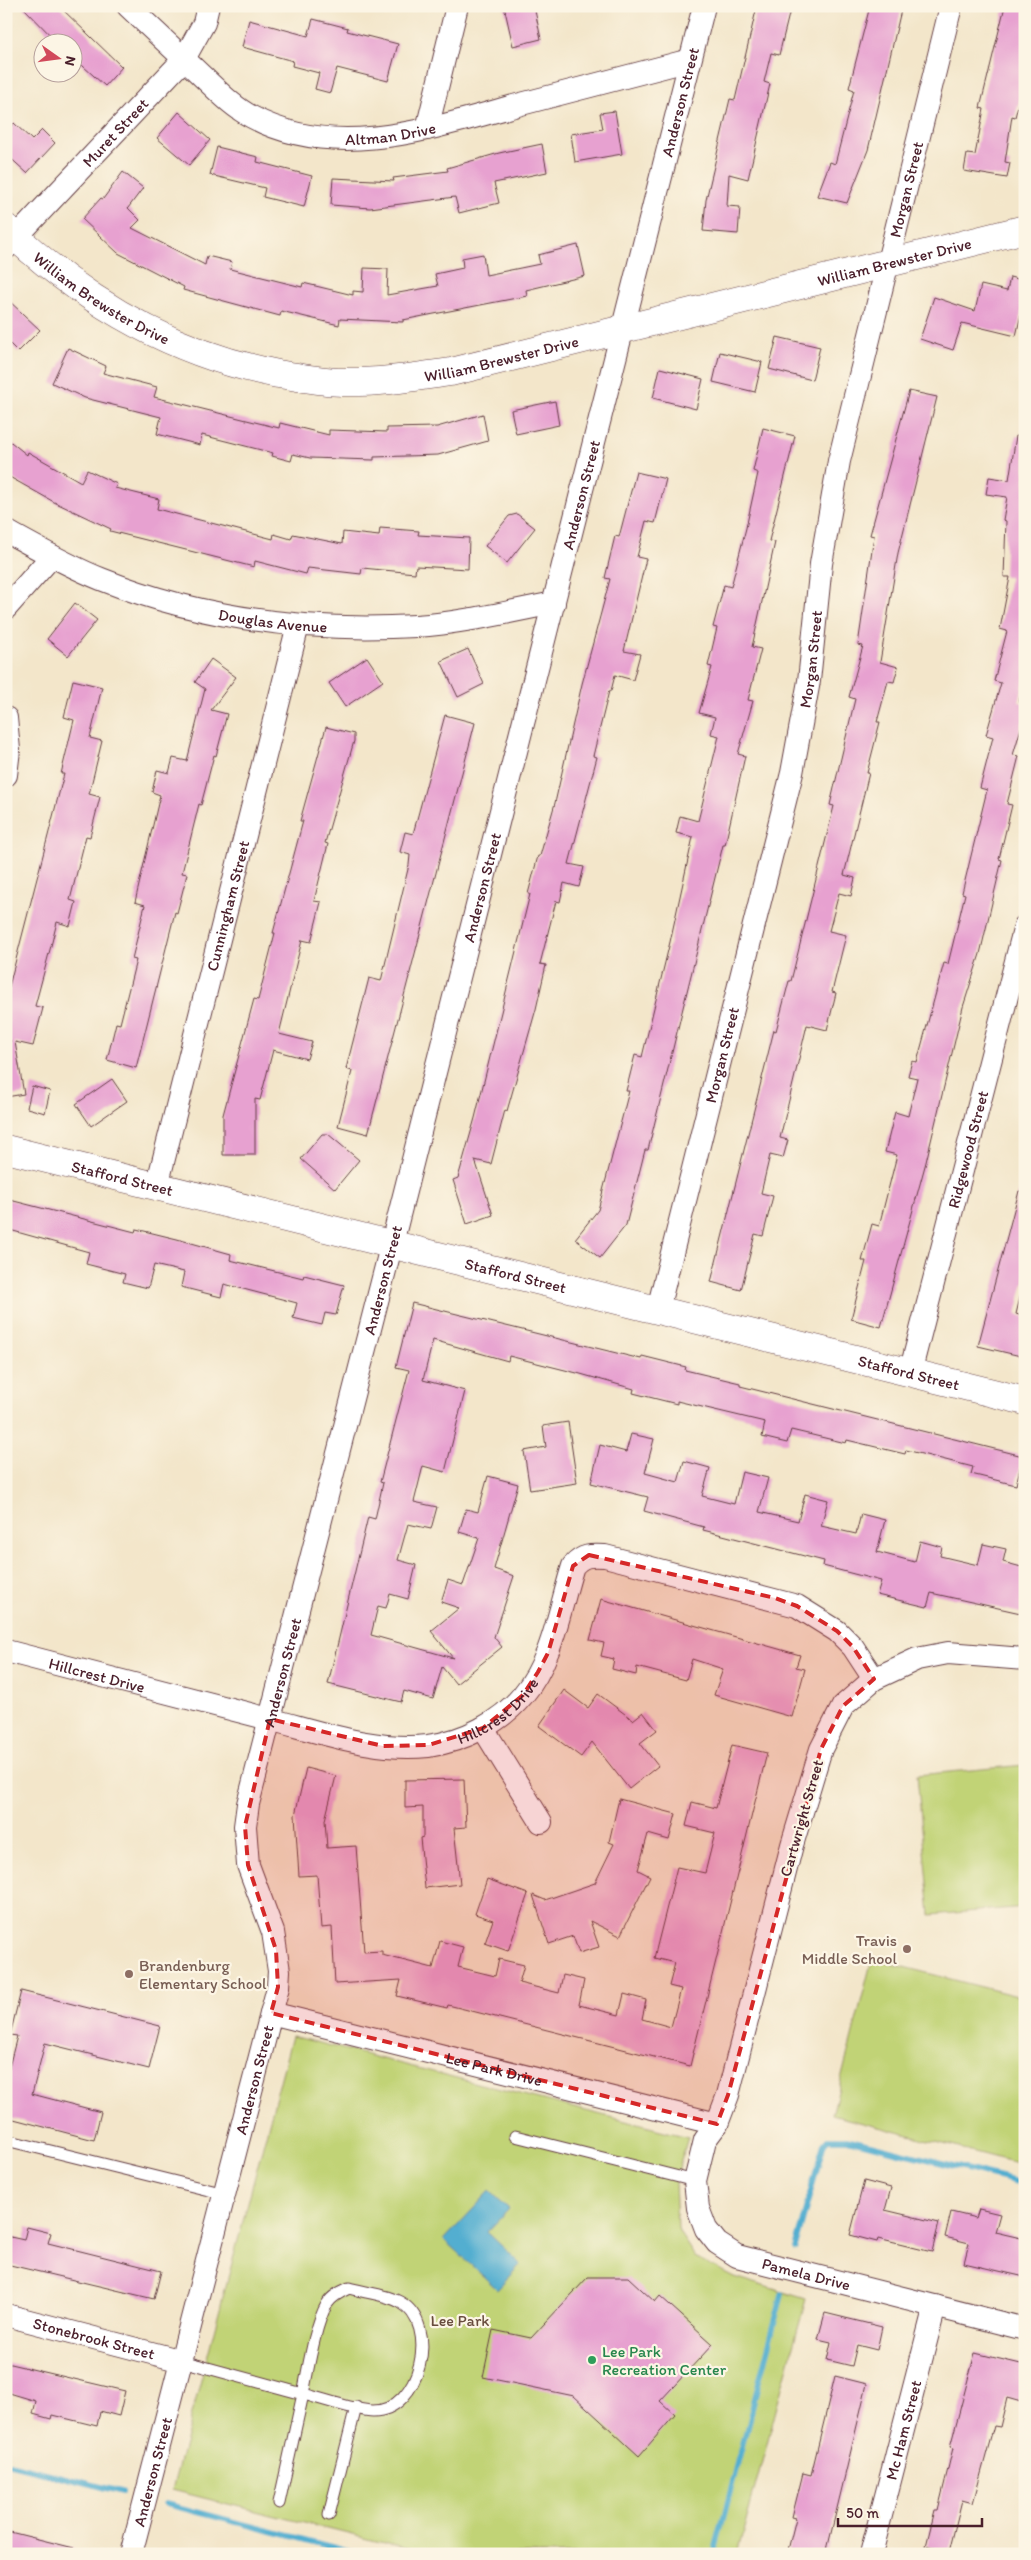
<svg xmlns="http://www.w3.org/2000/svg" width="1031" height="2560" font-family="Itim,sans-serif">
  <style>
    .green { fill: #c1d376; stroke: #867950 }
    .water { fill: #52aed0; stroke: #4e667e }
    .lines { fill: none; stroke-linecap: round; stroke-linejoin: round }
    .stream { stroke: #52aed0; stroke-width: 5.5 }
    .building { fill: #e7a1d0 }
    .service-casing { stroke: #633d43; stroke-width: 13 }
    .minor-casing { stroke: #633d43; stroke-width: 24 }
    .tertiary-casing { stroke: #633d43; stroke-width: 29 }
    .service { stroke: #fff; stroke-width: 11 }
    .minor { stroke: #fff; stroke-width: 22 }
    .tertiary { stroke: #fff; stroke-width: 28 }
    .marked { fill: #d62828; fill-opacity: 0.2; stroke: #d62828; stroke-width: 4; stroke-dasharray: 10 6; stroke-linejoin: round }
    .education-dot { fill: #8d6e63; stroke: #fcf5e5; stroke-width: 2 }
    .leisure-dot { fill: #2e9e5b; stroke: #fcf5e5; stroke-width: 2 }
    .labels { text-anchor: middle; stroke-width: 4.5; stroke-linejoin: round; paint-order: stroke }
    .street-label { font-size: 16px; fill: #4a1f2b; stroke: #fcf5e5 }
    .education-label { font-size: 16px; fill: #785e54; stroke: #fcf5e5; text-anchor: end }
    .park-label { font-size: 16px; fill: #684c3e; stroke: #fcf5e5 }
    .leisure-label { font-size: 16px; fill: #27864d; stroke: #fcf5e5; text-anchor: start }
  </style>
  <rect width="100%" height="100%" fill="#fcf5e5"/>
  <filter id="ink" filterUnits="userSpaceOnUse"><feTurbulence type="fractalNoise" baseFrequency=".02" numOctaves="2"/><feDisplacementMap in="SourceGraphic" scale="10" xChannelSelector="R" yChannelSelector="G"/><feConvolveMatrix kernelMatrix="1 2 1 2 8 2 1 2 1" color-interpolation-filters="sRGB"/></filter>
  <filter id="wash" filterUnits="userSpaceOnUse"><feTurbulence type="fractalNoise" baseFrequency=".0096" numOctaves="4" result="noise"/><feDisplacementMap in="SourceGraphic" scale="20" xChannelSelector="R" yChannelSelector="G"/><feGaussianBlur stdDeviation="1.12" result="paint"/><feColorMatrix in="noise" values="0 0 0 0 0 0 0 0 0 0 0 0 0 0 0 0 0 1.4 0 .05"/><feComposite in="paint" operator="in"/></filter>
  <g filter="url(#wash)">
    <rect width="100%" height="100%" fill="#f3e6ca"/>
    <!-- green -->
    <g class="green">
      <path d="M1025 1765V1907L930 1915 917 1775Z"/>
      <path d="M872 1959 1025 1998V2165L832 2115Z"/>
      <path d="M292 2036 688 2137 675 2182 677 2229 695 2257 734 2277 806 2299 737 2554H428L172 2490Z"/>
    </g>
    <!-- water -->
    <path class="water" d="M490 2191 509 2209 487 2232 521 2264 497 2289 444 2240Z"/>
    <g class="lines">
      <!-- stream -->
      <g class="stream">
        <path d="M795 2248 824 2143 828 2139H847L1025 2184"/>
        <path d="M6 2463 122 2492"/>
        <path d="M166 2504 359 2554"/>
        <path d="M714 2554 782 2294"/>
      </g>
    </g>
    <g id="blocks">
      <!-- building -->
      <g class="building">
        <path d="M22 6H59L122 67 105 86 72 56V42H57Z"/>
        <path d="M504 6H534L541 39 513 46Z"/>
        <path d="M757 6H791L779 55 771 53 764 82 770 84 748 179 729 174 727 206 740 207 738 234 703 231 706 200 730 99 735 100Z"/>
        <path d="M870 6H902L868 150 847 203 817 196 830 162 835 164 854 90 849 88Z"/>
        <path d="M1005 6H1025V79L1015 117 1012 116 1005 162 1010 163 1007 178 964 171 967 154 975 155 984 109 980 108Z"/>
        <path d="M313 19 348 28 347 31 398 44 388 81 337 68 330 93 315 89 319 73 292 66 293 61 242 47 249 20 308 36Z"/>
        <path d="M615 111 622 154 575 162 571 134 603 129 600 113Z"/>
        <path d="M179 112 210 140 189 165 157 138Z"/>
        <path d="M14 123 32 140 42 130 55 143 27 173 6 154V131Z"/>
        <path d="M542 144 547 172 494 183 499 203 459 213 455 197 370 208 331 205 333 178 394 181 393 178 448 171 447 168 499 153Z"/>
        <path d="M217 147 258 157 257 162 312 176 304 207 263 197 265 188 210 175Z"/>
        <path d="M123 172 143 188 128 208 140 220 132 228 205 265 207 256 232 262 230 269 302 287 303 283 353 295V291L363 292 364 268 388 269 387 295 438 286 435 274 463 268 462 258 483 254 486 275 540 264 538 255 578 245 585 276 526 290 527 296 403 320V322L340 319 339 325 281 311 280 316 183 290 184 287 118 253 82 219 101 198 103 199Z"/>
        <path d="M1010 277 1025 281V297L1016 336 962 323 953 350 920 339 934 297 975 311 981 285 1007 291Z"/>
        <path d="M6 298 40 330 18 352 6 340Z"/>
        <path d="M777 337 820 347 812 380 769 369Z"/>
        <path d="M68 348 106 366 103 373 157 387 154 397 279 428 280 423 329 435V430L387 432V428L437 427 483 414 488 441 438 455 374 457V460L310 458 293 454 291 461 272 456 273 453 202 435 200 445 157 434 161 417 85 398 52 383Z"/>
        <path d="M720 352 762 362 755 392 713 382Z"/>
        <path d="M660 368 703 379 696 409 653 398Z"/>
        <path d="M909 391 937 397 898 553 880 662 898 667 894 682 888 681 877 722H880L867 773H869L844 875 855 878 851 896 839 893 829 931 846 935 832 992 836 993 827 1030 807 1025 780 1138 788 1140 783 1158 770 1155 761 1193 773 1196 763 1236 755 1234 741 1290 711 1282 774 1030 776 1031 789 981H791L834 806 830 805 855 699 849 697 863 646 858 645 874 536 870 535Z"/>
        <path d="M555 401 559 425 516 434 511 410Z"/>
        <path d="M763 428 795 436 769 541 775 542 752 647 761 649 748 700 753 701 738 754 745 756 725 845H723L648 1150H645L626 1225 600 1258 575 1239 598 1210 629 1091H626L635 1055 642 1057 670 942 693 837 676 833 680 816 698 821 719 736 711 734 715 717 699 713 712 667 708 666 717 628 713 627 724 585 731 587 746 528 758 473 753 471Z"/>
        <path d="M1016 436 1025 437V678L1019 702 1025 703V715L1013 755 1019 756 1007 804 1012 805 999 859 1002 860 980 954 963 1007 926 1162 881 1327 851 1319 866 1261H862L872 1224 879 1226 897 1155 885 1152 895 1112 908 1116 917 1078 908 1076 912 1061 917 1062 944 963 948 964 965 894 962 893 987 790 980 788 993 737 986 735 1001 683 994 681 1007 631 1000 629 1010 577H1004L1006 521 1003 520 1007 497 986 494 989 477 1009 480Z"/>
        <path d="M6 438 27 455 28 452 81 482 87 470 117 484 115 488 159 499 157 509 273 539 274 534 291 539 293 534 342 544 343 532 379 536 380 528 419 531 418 535 469 538 468 569 416 566 415 573 362 568 361 574 308 568 306 574 255 561 254 567 110 531 111 529 54 502 6 475Z"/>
        <path d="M636 472 666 479 655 523 646 521 637 557 646 559 624 651 640 654 633 680 615 675 611 691H609L593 756 597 757 569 864 584 867 579 887 564 883 560 902 556 901 540 964 546 965 536 1009 507 1111 505 1110 491 1164 475 1160 493 1215 467 1224 453 1180 458 1178 475 1118 530 894H528L538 856H540L555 803 582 684 610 579 605 578 615 536 619 537Z"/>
        <path d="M517 514 535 528 507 563 485 546 509 516Z"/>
        <path d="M75 603 97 620 68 656 47 639Z"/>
        <path d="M468 649 484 684 458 697 441 661Z"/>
        <path d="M367 657 383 681 345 707 329 683Z"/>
        <path d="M211 659 236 677 211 710 227 714 216 756 214 755 201 805 199 804 182 873 187 874 177 913 175 912 136 1068 107 1060 116 1023 120 1024 136 960 132 959 145 905 135 902 160 795 152 792 157 770 169 773 173 758 187 761 205 689 195 682Z"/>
        <path d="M73 680 102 687 90 738 102 741 89 794 100 797 90 837 86 836 70 900 76 902 70 926 57 922 52 942 35 1006 43 1008 33 1046 15 1042 24 1094 6 1097V1041H11L6 1040V998L64 774H61L74 720 64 717Z"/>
        <path d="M445 715 475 723 368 1134 338 1126 352 1071 346 1069 369 978 381 981 409 865 410 855 400 852 405 832 413 834Z"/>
        <path d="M326 727 354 734V741L325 843 328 844 314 901 321 902 311 942 302 940 279 1034 312 1042 307 1059 273 1050 260 1100 255 1099V1155H223V1115L254 999 258 1000 275 933H273L303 821H300Z"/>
        <path d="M112 1079 127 1101 91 1126 76 1104Z"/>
        <path d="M32 1086 50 1091 45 1113 27 1108Z"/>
        <path d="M322 1134H328L359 1160 335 1189 301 1159Z"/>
        <path d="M1019 1191 1025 1192V1278L1016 1314 1025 1317V1357L978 1346Z"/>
        <path d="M6 1199 135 1232 136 1229 177 1239 231 1254 230 1260 303 1278 304 1275 344 1285 336 1315 325 1313 322 1325 293 1318 297 1303 224 1284 221 1297 181 1287 184 1272 154 1265 148 1288 123 1282 125 1274 86 1264 89 1252 6 1229Z"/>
        <path d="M412 1303 641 1359 642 1356 686 1367 685 1370 740 1383V1386L1023 1456 1016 1485 971 1474 973 1467 906 1450 905 1454 847 1440 846 1443 791 1430 787 1443 762 1437 765 1422 677 1401V1404L633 1393 634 1389 577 1373 509 1356 508 1361 433 1340 423 1380 465 1391 445 1472 423 1466 414 1502 437 1507 431 1529 408 1524 398 1560 416 1565 408 1599 390 1594 386 1608 378 1606 371 1635 453 1658 431 1631 459 1608 441 1602 448 1580 463 1585 479 1538 459 1532 466 1509 478 1512 488 1476 518 1484 494 1569 514 1576 494 1637 502 1647 456 1684 442 1667 433 1699 404 1691 401 1702 328 1684 368 1517 375 1519 383 1483 380 1482 409 1370 396 1367Z"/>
        <path d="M568 1422 577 1483 530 1490 524 1451 546 1447 543 1426Z"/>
        <path d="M631 1434 654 1439 645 1473 678 1482 684 1461 710 1468 702 1496 734 1504 742 1472 768 1478 759 1512 798 1521 805 1494 828 1500 821 1526 856 1534 861 1514 885 1520 877 1552 915 1562 920 1541 942 1547 940 1556 978 1565 983 1544 1006 1549 1003 1562 1025 1568V1614L931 1593 927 1607 877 1595 881 1581 823 1566 824 1561 703 1530 704 1527 644 1511 648 1497 591 1483 600 1445 626 1452Z"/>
        <path d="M601 1599 800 1655 796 1667 805 1669 792 1717 714 1695 723 1669 692 1659 686 1680 637 1667 636 1675 612 1669 614 1659 601 1656 604 1643 590 1640Z"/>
        <path d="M564 1690 588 1708 598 1694 633 1720 643 1712 657 1730 640 1743 658 1766 629 1789 592 1742 581 1757 539 1726Z"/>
        <path d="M732 1745 767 1753 690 2066 448 2005 447 2008 397 1996 401 1980 335 1984 332 1927 321 1928 317 1875 299 1876 295 1815 306 1768 336 1776 325 1820 327 1848 356 1846 364 1952 382 1951V1955L433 1968 440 1941 463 1947 458 1967 495 1976 499 1959 524 1965 519 1983 559 1993 563 1975 584 1980 579 2005 619 2015 624 1994 646 2000 642 2019 671 2027 681 1989 669 1986 675 1963 654 1958 677 1867 705 1873 715 1833 686 1826 692 1802 716 1808Z"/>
        <path d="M464 1779 466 1827 454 1828 460 1884 425 1888 420 1838 423 1837V1807L405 1808V1780Z"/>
        <path d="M619 1799 676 1814 669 1840 648 1834 638 1870 650 1876 620 1936 590 1921 599 1947 579 1953 573 1936 549 1944 533 1895 545 1900 595 1883 614 1844 609 1842Z"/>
        <path d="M487 1879 528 1894 508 1951 485 1943 493 1920 475 1914Z"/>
        <path d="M21 1991 160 2026 149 2069 45 2043 32 2094 101 2112 94 2140 6 2117V2079L17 2036 10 2035Z"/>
        <path d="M864 2181 891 2188 885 2210 939 2223 932 2252 878 2239 877 2242 850 2235Z"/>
        <path d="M979 2209 1000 2214 995 2232 1025 2239V2277L964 2263 969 2243 945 2237 951 2212 976 2218Z"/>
        <path d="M27 2227 51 2233 48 2243 161 2271 154 2299 6 2264V2236L24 2240Z"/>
        <path d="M588 2277H628L655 2302 660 2296 713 2344 660 2401 675 2415 639 2456 574 2396 483 2377 493 2330 531 2338Z"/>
        <path d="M825 2313 882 2327 877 2350 857 2345 852 2366 827 2360 831 2342 818 2339Z"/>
        <path d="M975 2353 1025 2365V2386L1021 2402 1007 2398 1000 2427 994 2426 973 2503 962 2500 949 2552 926 2546 935 2510H938L953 2448 950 2447Z"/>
        <path d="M6 2363 125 2391 119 2416 100 2411 97 2426 52 2415 51 2419 33 2414 36 2401 6 2392Z"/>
        <path d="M835 2376 867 2384 826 2554H787L796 2518 792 2517 803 2473 811 2475Z"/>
        <path d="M6 2531 74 2548 73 2554H6Z"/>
      </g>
    </g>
  </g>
  <g filter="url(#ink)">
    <use href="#blocks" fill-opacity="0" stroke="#633d43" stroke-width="1"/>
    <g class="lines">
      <!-- service casing -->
      <g class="service-casing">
        <g id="service">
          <path d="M515 2136 695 2181"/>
          <path d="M6 2140 225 2194"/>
          <path d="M349 2288C363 2292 388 2295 400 2302 441 2325 420 2411 373 2411 357 2411 320 2398 303 2394 308 2370 315 2324 327 2304 332 2296 340 2292 349 2288Z"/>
          <path d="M182 2361 303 2394 279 2503"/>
          <path d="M329 2515 356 2407"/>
        </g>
      </g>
      <!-- minor casing -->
      <g class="minor-casing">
        <g id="minor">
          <path id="s1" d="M128 6C153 30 178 53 203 77 218 91 233 107 252 117 338 163 439 126 525 103 580 89 635 74 690 60"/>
          <path d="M427 129 457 6"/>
          <path id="s2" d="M6 248 184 59 204 23 208 6"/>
          <path id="s3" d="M6 531C37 548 68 566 101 579 201 619 309 632 416 626 462 623 508 612 554 603"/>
          <path d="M6 608 52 556"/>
          <path d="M6 718 9 750 6 775"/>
          <path id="s4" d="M157 1186 298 625"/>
          <path id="s5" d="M658 1309 792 773 809 681 821 564 839 461 951 6"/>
          <path id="s6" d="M910 1373 1025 926"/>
          <path id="s7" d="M6 1651C94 1674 182 1697 269 1719 320 1732 375 1752 428 1746 464 1741 500 1723 523 1695 553 1659 559 1610 573 1566 583 1555 590 1555 605 1556L797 1606 837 1631 853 1647 874 1679"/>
          <path id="s8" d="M1025 1659 948 1653 917 1659 874 1679 843 1706 821 1749 792 1845 728 2095 717 2124 705 2140 695 2181 698 2208 706 2229 717 2243 737 2256 1025 2329"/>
          <path d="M483 1728 541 1822"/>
          <path id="s9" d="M271 2013 717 2124"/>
          <path id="s10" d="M6 2315 182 2361"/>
          <path id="s11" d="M131 2554 278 1987 279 1971 273 1932 248 1865 245 1826 248 1804 392 1243 704 6"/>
          <path id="s12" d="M871 2554 935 2306"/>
        </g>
      </g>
      <!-- tertiary casing -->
      <g class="tertiary-casing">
        <g id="tertiary">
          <path id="s13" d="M6 228C83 301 173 354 278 374 299 377 321 382 342 382 379 383 415 377 451 372L1025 229"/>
          <path id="s14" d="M6 1149 1025 1401"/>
        </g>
      </g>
      <!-- service -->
      <use href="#service" class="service"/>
      <!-- minor -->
      <use href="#minor" class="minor"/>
      <!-- tertiary -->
      <use href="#tertiary" class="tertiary"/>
    </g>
  </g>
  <!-- marked area -->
  <path class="marked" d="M589 1555 775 1598 797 1606 837 1631 853 1647 874 1679 843 1706 821 1749 728 2095 717 2124 271 2013 278 1987 276 1950 248 1865 245 1826 270 1719 383 1746 429 1745 483 1728 523 1695 538 1672 548 1653 573 1566Z"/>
  <!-- markers -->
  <g class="education-dot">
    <circle cx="907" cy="1949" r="5"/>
    <circle cx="129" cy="1974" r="5"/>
  </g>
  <circle class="leisure-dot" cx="592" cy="2360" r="5"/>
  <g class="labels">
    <!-- street labels -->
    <g class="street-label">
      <text dy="6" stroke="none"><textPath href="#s11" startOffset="2530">Anderson Street</textPath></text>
      <text dy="6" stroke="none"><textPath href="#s2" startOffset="159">Muret Street</textPath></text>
      <text dy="6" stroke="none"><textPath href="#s1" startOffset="309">Altman Drive</textPath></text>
      <text dy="6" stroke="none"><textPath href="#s5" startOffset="1148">Morgan Street</textPath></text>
      <text dy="6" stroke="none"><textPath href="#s13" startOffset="944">William Brewster Drive</textPath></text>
      <text dy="6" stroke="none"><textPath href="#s13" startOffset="119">William Brewster Drive</textPath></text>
      <text dy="6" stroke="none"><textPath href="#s13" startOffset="539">William Brewster Drive</textPath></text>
      <text dy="6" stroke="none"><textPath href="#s11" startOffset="2125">Anderson Street</textPath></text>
      <text dy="6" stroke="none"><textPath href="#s3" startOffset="284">Douglas Avenue</textPath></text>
      <text dy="6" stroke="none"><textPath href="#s5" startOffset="668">Morgan Street</textPath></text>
      <text dy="6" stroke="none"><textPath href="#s11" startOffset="1720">Anderson Street</textPath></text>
      <text dy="6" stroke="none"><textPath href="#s4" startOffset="289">Cunningham Street</textPath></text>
      <text dy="6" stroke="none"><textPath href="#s5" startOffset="262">Morgan Street</textPath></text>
      <text dy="6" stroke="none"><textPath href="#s6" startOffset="231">Ridgewood Street</textPath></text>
      <text dy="6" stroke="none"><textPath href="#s14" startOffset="120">Stafford Street</textPath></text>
      <text dy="6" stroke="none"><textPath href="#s14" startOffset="525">Stafford Street</textPath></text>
      <text dy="6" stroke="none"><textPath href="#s11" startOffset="1315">Anderson Street</textPath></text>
      <text dy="6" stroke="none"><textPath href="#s14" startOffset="930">Stafford Street</textPath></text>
      <text dy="6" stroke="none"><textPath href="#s11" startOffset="910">Anderson Street</textPath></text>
      <text dy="6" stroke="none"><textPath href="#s7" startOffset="94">Hillcrest Drive</textPath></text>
      <text dy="6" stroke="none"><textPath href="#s7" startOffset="514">Hillcrest Drive</textPath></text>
      <text transform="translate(801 1818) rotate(-74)" y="6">Cartwright Street</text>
      <text dy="6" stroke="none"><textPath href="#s9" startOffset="230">Lee Park Drive</textPath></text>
      <text dy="6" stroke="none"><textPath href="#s11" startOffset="490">Anderson Street</textPath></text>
      <text dy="6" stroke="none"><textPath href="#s8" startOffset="860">Pamela Drive</textPath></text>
      <text dy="6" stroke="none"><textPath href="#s10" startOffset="91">Stonebrook Street</textPath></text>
      <text dy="6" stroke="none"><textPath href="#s12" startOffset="128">Mc Ham Street</textPath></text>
      <text dy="6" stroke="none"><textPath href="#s11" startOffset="85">Anderson Street</textPath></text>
    </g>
    <!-- education labels -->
    <g class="education-label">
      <text x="897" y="1946">Travis<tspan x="897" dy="18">Middle School</tspan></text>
      <text x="139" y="1971" text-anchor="start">Brandenburg<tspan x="139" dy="18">Elementary School</tspan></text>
    </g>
    <!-- park labels -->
    <g class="park-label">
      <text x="460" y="2326">Lee Park</text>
    </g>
    <!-- leisure labels -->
    <g class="leisure-label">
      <text x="602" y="2357">Lee Park<tspan x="602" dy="18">Recreation Center</tspan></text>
    </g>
  </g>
  <!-- margin -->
  <rect width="1031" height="2560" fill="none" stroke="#fcf5e5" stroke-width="25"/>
  <!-- north arrow -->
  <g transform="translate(58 58) rotate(104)"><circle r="24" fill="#fcf5e5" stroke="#b59f9b"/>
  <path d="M0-4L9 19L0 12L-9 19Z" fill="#d1495b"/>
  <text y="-8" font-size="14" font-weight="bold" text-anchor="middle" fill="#4a1f2b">N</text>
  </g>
  <!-- scale -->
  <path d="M838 2518v8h144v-8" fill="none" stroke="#4a1f2b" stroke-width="2.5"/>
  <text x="846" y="2518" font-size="15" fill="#4a1f2b" stroke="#fcf5e5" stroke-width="4" paint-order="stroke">50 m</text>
</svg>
